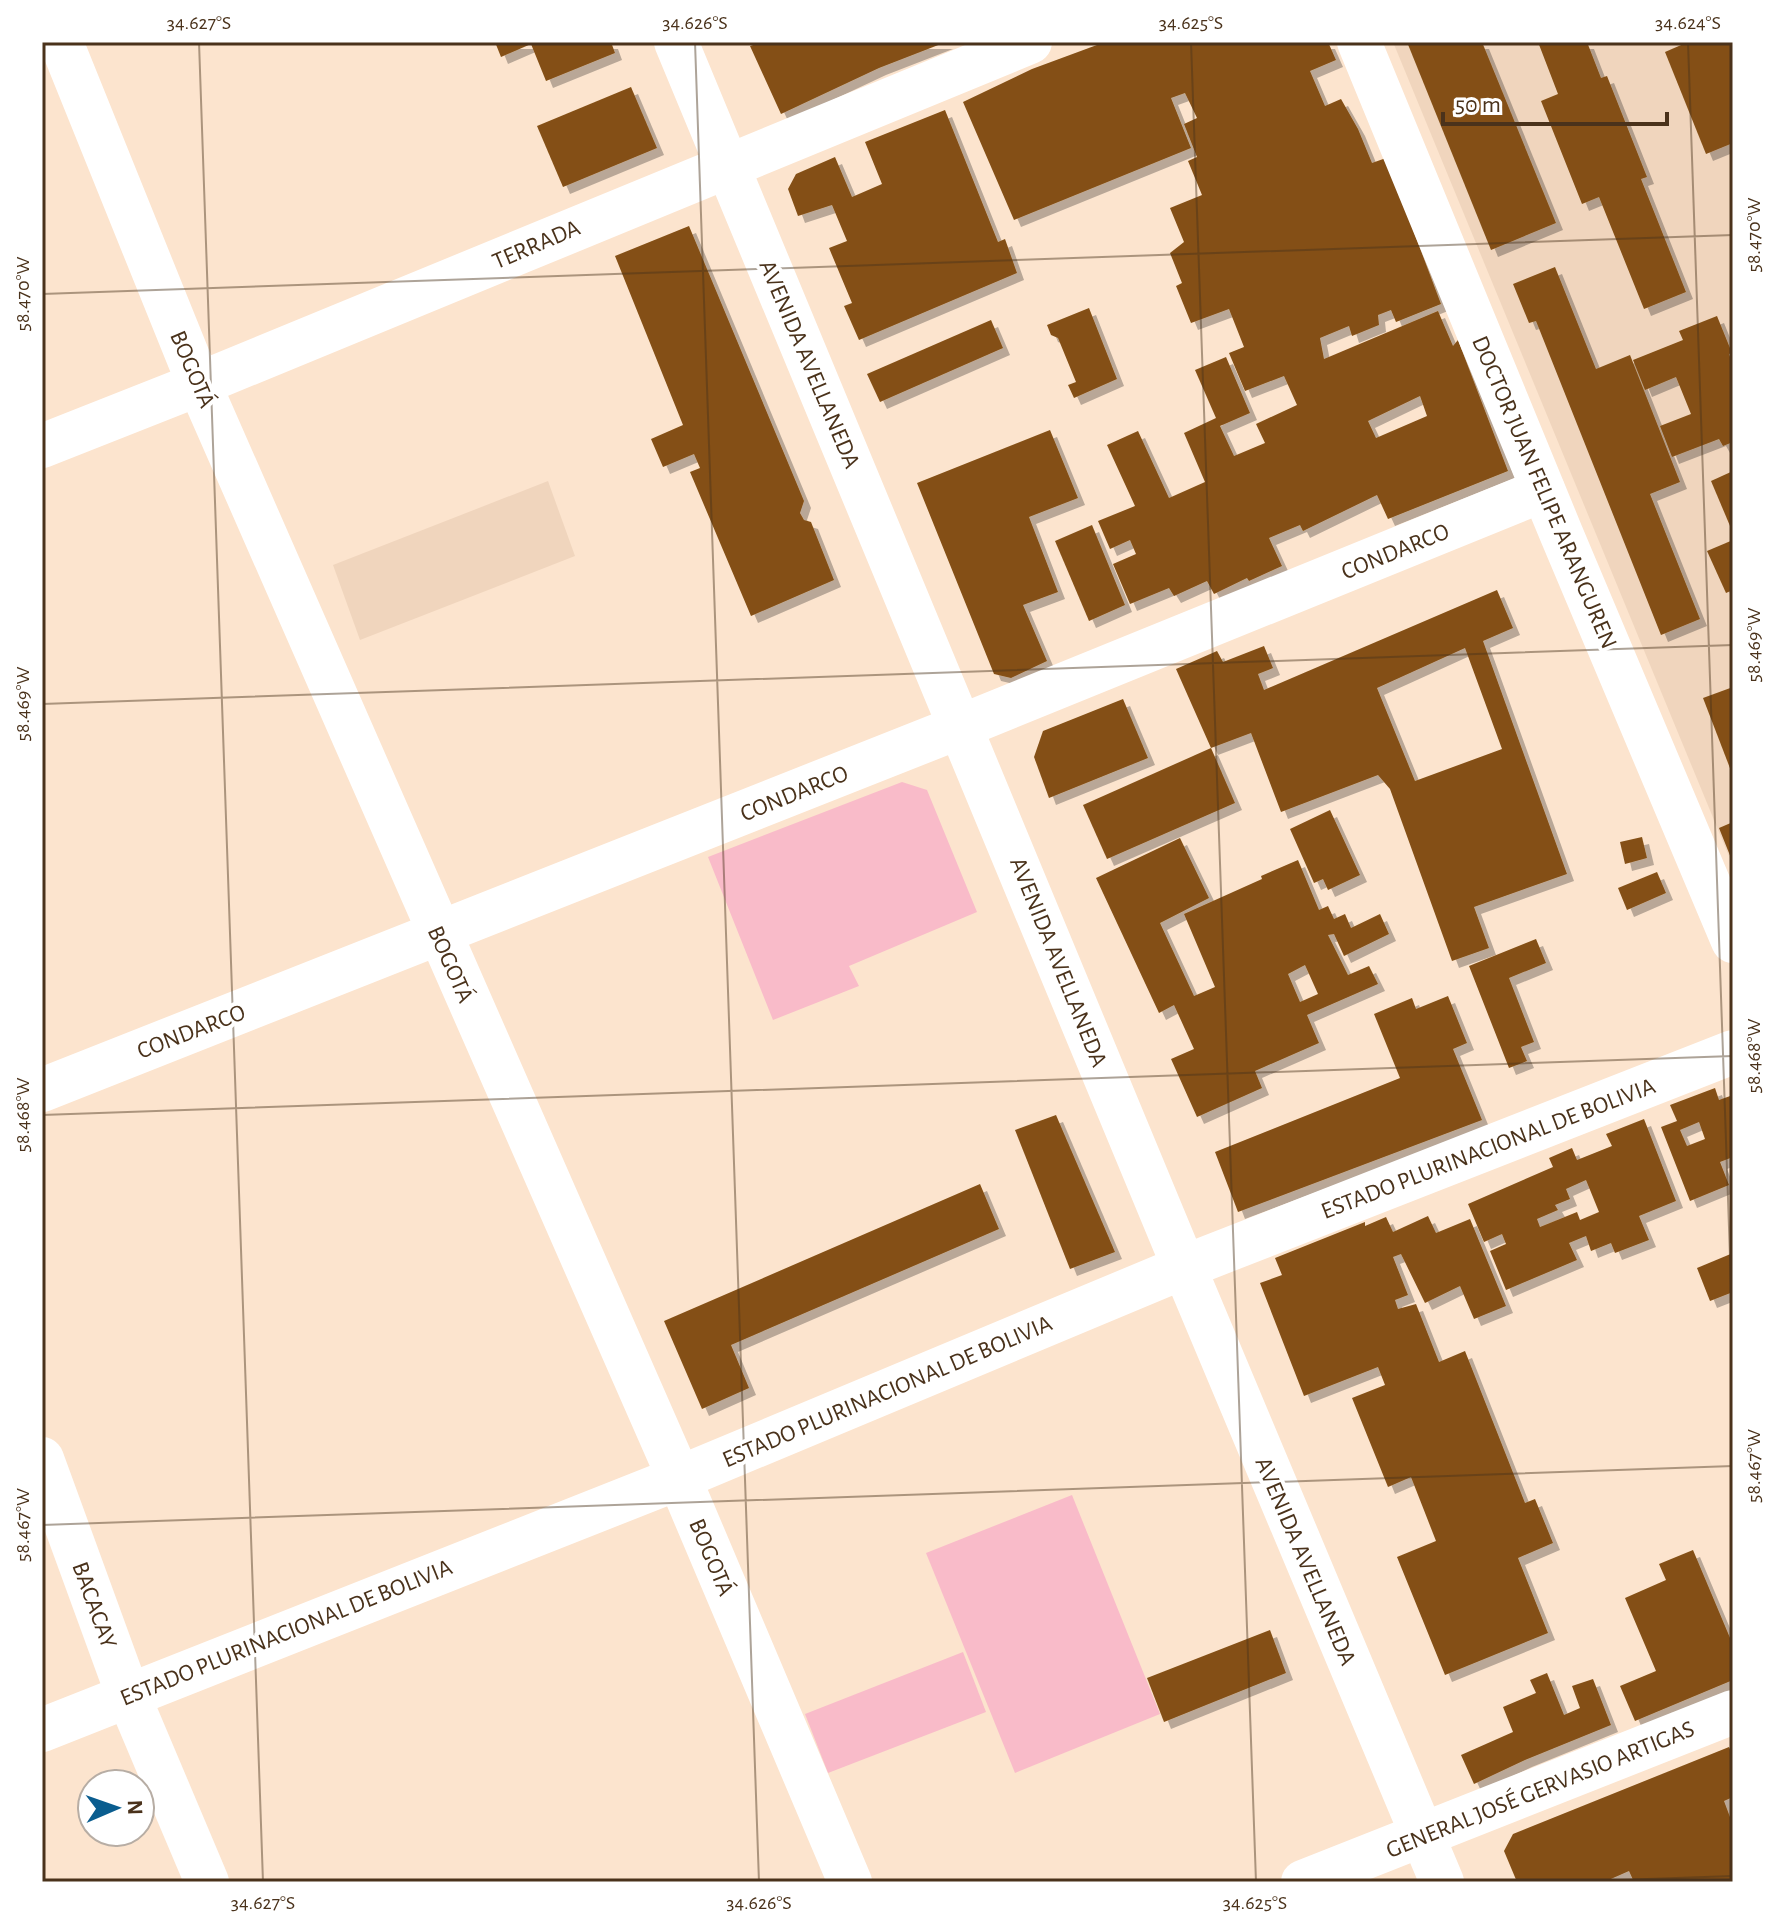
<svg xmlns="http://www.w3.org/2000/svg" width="1775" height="1924" font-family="'Alegreya Sans',sans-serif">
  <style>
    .built { fill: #f0d5bd }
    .green { fill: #f9bbc9 }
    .building { fill: #845015; fill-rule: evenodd; filter: url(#shadow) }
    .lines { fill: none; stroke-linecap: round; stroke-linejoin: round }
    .minor { stroke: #fff; stroke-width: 44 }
    .major { stroke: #fff; stroke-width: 44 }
    .ticks { fill: none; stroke: #4a321b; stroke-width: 2; stroke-opacity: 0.45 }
    .labels { text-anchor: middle; stroke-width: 8; stroke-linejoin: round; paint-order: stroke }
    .street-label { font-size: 24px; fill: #4a321b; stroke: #fff }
    .neatline { fill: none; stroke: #4a321b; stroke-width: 3 }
    .ticks-label { font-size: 20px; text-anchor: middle; fill: #4a321b }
  </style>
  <defs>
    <filter id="shadow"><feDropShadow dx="7" dy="7" stdDeviation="0" flood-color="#0004"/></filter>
  </defs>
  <rect width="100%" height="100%" fill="#fce4ce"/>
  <!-- built -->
  <g class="built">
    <path d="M1393 42H1733V866L1655 677Z"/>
    <path d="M548 481 575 556 360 640 333 565Z"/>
  </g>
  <!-- green -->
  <g class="green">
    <path d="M902 782 927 790 977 912 849 966 859 986 773 1020 708 857Z"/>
    <path d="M1072 1495 1160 1714 1015 1773 926 1553Z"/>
    <path d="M963 1652 986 1712 828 1773 805 1714Z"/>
  </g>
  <!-- building -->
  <g class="building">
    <path d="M495 42H611L615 53 546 81 531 44 501 57Z"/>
    <path d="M755 42H946L879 68 781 114 750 46 756 44Z"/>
    <path d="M1105 42H1328L1336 60 1310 71 1325 106 1341 99 1358 129 1372 163 1386 158 1441 304 1396 322 1391 310 1378 315 1379 325 1352 336 1349 326 1320 338 1324 359 1438 311 1453 346 1458 340 1508 471 1388 519 1377 495 1303 531 1300 525 1269 538 1282 566 1249 581 1247 578 1214 594 1207 581 1174 596 1169 588 1130 604 1113 564 1136 554 1130 540 1110 549 1098 521 1135 506 1107 445 1138 431 1169 498 1205 482 1184 433 1216 418 1195 370 1226 357 1250 413 1220 426 1234 456 1265 443 1256 424 1297 405 1284 376 1245 391 1229 353 1244 347 1229 309 1191 323 1176 286 1182 283 1170 253 1184 242 1170 208 1202 195 1188 161 1197 157 1184 124 1197 118 1185 93 1171 98 1191 148 1014 220 963 102 1032 69ZM1420 396 1427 416 1376 438 1368 421Z"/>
    <path d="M1407 42H1482L1556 223 1491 250Z"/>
    <path d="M1538 42H1587L1601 78 1607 76 1647 177 1641 179 1686 292 1644 309 1599 197 1582 204 1541 101 1558 94Z"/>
    <path d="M1688 42H1733V143L1706 154 1665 52Z"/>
    <path d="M631 87 657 148 563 187 537 126Z"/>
    <path d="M945 110 998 242 1005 239 1017 273 859 340 844 306 852 303 829 248 847 241 832 205 798 216 788 189 796 174 835 157 852 197 882 184 865 142Z"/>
    <path d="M689 226 804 501 800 513 804 520 811 522 834 580 751 616 690 472 700 468 694 454 663 467 651 439 683 425 615 256Z"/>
    <path d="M1555 267 1596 369 1630 355 1680 482 1650 494 1700 619 1661 635 1536 321 1529 323 1513 284Z"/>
    <path d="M1089 308 1117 379 1074 398 1068 385 1076 382 1058 338 1051 335 1047 325Z"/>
    <path d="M1717 316 1732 353 1729 354 1733 365V442L1723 446 1719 439 1672 457 1660 426 1691 414 1676 377 1645 390 1633 360 1683 340 1679 331Z"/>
    <path d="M991 320 1003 348 880 402 867 374Z"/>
    <path d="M1050 430 1078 498 1029 517 1058 592 1023 605 1047 661 1011 678 994 674 917 483Z"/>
    <path d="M1733 471V533L1711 481Z"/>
    <path d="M1092 525 1125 605 1089 621 1055 541Z"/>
    <path d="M1733 540V590L1726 593 1707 551Z"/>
    <path d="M1497 590 1513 628 1483 641 1567 874 1474 907 1489 948 1452 961 1390 789 1378 775 1281 812 1251 733 1211 748 1176 669 1217 651 1223 662 1264 646 1273 668 1258 674 1264 690ZM1465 648 1502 749 1415 781 1377 688Z"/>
    <path d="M1733 687V776L1703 698Z"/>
    <path d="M1123 699 1148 758 1049 798 1034 757 1043 731Z"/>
    <path d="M1211 748 1235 803 1107 859 1083 805Z"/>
    <path d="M1330 810 1360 875 1328 890 1323 879 1314 883 1290 829Z"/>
    <path d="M1733 822V863L1719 828Z"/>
    <path d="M1642 837 1647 858 1625 864 1620 842Z"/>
    <path d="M1180 838 1209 898 1160 923 1194 996 1215 987 1184 914 1262 879 1261 876 1298 860 1319 910 1328 906 1334 919 1345 914 1351 928 1380 914 1389 934 1344 956 1334 934 1328 935 1348 975 1369 966 1378 984 1307 1015 1319 1043 1255 1071 1262 1088 1197 1117 1171 1059 1194 1049 1174 1005 1159 1013 1096 878ZM1305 965 1318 994 1300 1002 1288 974Z"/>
    <path d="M1657 872 1666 893 1627 910 1618 888Z"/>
    <path d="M1536 939 1546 963 1509 978 1534 1042 1521 1047 1527 1061 1509 1068 1469 966Z"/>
    <path d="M1448 996 1467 1043 1453 1049 1482 1120 1238 1212 1215 1152 1400 1078 1374 1014 1412 998 1416 1009Z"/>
    <path d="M1715 1088 1719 1100 1733 1095V1157L1720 1162 1729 1185 1690 1201 1661 1127 1677 1121 1670 1105ZM1699 1122 1705 1139 1687 1146 1680 1130Z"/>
    <path d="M1056 1115 1115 1252 1070 1269 1015 1130Z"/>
    <path d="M1644 1119 1676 1201 1639 1216 1649 1240 1615 1253 1611 1243 1591 1251 1586 1236 1569 1243 1577 1260 1506 1290 1490 1251 1506 1244 1502 1234 1484 1242 1468 1204 1553 1167 1549 1158 1572 1148 1577 1160 1612 1146 1606 1134ZM1586 1180 1599 1212 1580 1220 1577 1212 1540 1227 1537 1219 1558 1210 1555 1205 1570 1199 1566 1189Z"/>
    <path d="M980 1184 999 1229 731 1345 749 1388 702 1409 664 1321Z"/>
    <path d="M1428 1216 1436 1233 1470 1219 1506 1306 1474 1319 1460 1286 1425 1303 1401 1254 1393 1257 1408 1295 1395 1300 1398 1309 1416 1304 1439 1362 1465 1351 1525 1503 1535 1499 1553 1543 1518 1558 1548 1633 1445 1675 1397 1557 1436 1541 1411 1477 1388 1487 1352 1398 1385 1385 1378 1367 1304 1396 1260 1283 1282 1275 1275 1258 1365 1222V1226L1386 1217 1393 1232Z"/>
    <path d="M1733 1253V1292L1710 1301 1697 1268Z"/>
    <path d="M1693 1550 1733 1645V1680L1635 1721 1620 1686 1656 1671 1625 1598 1666 1580 1659 1564Z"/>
    <path d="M1270 1630 1286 1673 1164 1722 1147 1678Z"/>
    <path d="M1547 1673 1564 1715 1580 1708 1572 1686 1593 1679 1611 1725 1525 1760 1474 1784 1461 1755 1513 1732 1503 1707 1536 1693 1530 1680Z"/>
    <path d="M1729 1747 1733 1755V1797L1724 1801 1733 1825V1882H1634L1629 1871 1604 1882H1517L1504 1851 1513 1834Z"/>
  </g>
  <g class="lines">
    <!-- minor -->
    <g class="minor">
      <path d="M61 42 199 384 679 1478 850 1882"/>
      <path d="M1359 42 1561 533 1733 941"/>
      <path d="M42 446 199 384 1030 42"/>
      <path d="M42 1090 962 726 1543 490"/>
      <path d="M42 1459 128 1695 207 1882"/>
      <path d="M42 1730 679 1478 1184 1267 1733 1052"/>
      <path d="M1303 1882 1733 1712"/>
    </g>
    <!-- major -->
    <path class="major" d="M676 42 1184 1267 1442 1882"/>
  </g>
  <!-- ticks -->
  <path class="ticks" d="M199 42 263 1882M695 42 759 1882M1191 42 1256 1882M1688 42 1733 1343M42 294 1733 235M42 704 1733 645M42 1115 1733 1056M42 1525 1733 1466M1563 1882 1733 1876"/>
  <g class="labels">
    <!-- street labels -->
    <g class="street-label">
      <text transform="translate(536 244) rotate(-23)" y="8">TERRADA</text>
      <text transform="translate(810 364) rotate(67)" y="8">AVENIDA AVELLANEDA</text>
      <text transform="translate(193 369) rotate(67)" y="8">BOGOTÁ</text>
      <text transform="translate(1545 492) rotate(67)" y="8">DOCTOR JUAN FELIPE ARANGUREN</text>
      <text transform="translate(1395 551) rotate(-22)" y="8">CONDARCO</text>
      <text transform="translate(794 793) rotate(-22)" y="8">CONDARCO</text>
      <text transform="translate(1059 962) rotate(68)" y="8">AVENIDA AVELLANEDA</text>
      <text transform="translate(451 964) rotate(66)" y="8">BOGOTÁ</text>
      <text transform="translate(191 1031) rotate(-21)" y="8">CONDARCO</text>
      <text transform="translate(1488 1148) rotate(-21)" y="8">ESTADO PLURINACIONAL DE BOLIVIA</text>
      <text transform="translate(887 1391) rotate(-23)" y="8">ESTADO PLURINACIONAL DE BOLIVIA</text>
      <text transform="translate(712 1557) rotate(67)" y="8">BOGOTÁ</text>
      <text transform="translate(1306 1561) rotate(67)" y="8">AVENIDA AVELLANEDA</text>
      <text transform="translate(95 1605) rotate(70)" y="8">BACACAY</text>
      <text transform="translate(286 1632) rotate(-22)" y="8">ESTADO PLURINACIONAL DE BOLIVIA</text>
      <text transform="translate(1540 1789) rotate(-22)" y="8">GENERAL JOSÉ GERVASIO ARTIGAS</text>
    </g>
  </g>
  <!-- border -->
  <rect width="1775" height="1924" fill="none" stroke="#ffffff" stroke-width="88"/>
  <!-- north arrow -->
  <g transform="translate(116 1808) rotate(88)"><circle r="38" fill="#ffffff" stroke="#b7ada4" stroke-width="2"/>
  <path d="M0-6L14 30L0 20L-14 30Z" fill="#0a5d8f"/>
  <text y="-12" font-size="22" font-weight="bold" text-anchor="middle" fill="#4a321b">N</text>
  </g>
  <!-- scale -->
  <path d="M1443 112v12h224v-12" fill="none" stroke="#4a321b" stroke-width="4"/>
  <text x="1455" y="112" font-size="24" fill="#4a321b" stroke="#ffffff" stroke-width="6" paint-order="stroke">50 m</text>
  <rect x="44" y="44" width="1687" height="1836" class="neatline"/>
  <g class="ticks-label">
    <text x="199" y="29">34.627°S</text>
    <text x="695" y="29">34.626°S</text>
    <text x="1191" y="29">34.625°S</text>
    <text x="1688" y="29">34.624°S</text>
    <text transform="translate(1753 235) rotate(-90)" y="7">58.470°W</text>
    <text transform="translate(22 294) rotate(-90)" y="7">58.470°W</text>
    <text transform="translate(1753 645) rotate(-90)" y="7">58.469°W</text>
    <text transform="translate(22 704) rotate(-90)" y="7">58.469°W</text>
    <text transform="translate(1753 1056) rotate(-90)" y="7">58.468°W</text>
    <text transform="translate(22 1115) rotate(-90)" y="7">58.468°W</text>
    <text transform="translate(1753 1466) rotate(-90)" y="7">58.467°W</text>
    <text transform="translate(22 1525) rotate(-90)" y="7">58.467°W</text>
    <text x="263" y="1909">34.627°S</text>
    <text x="759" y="1909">34.626°S</text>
    <text x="1255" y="1909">34.625°S</text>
  </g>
</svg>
